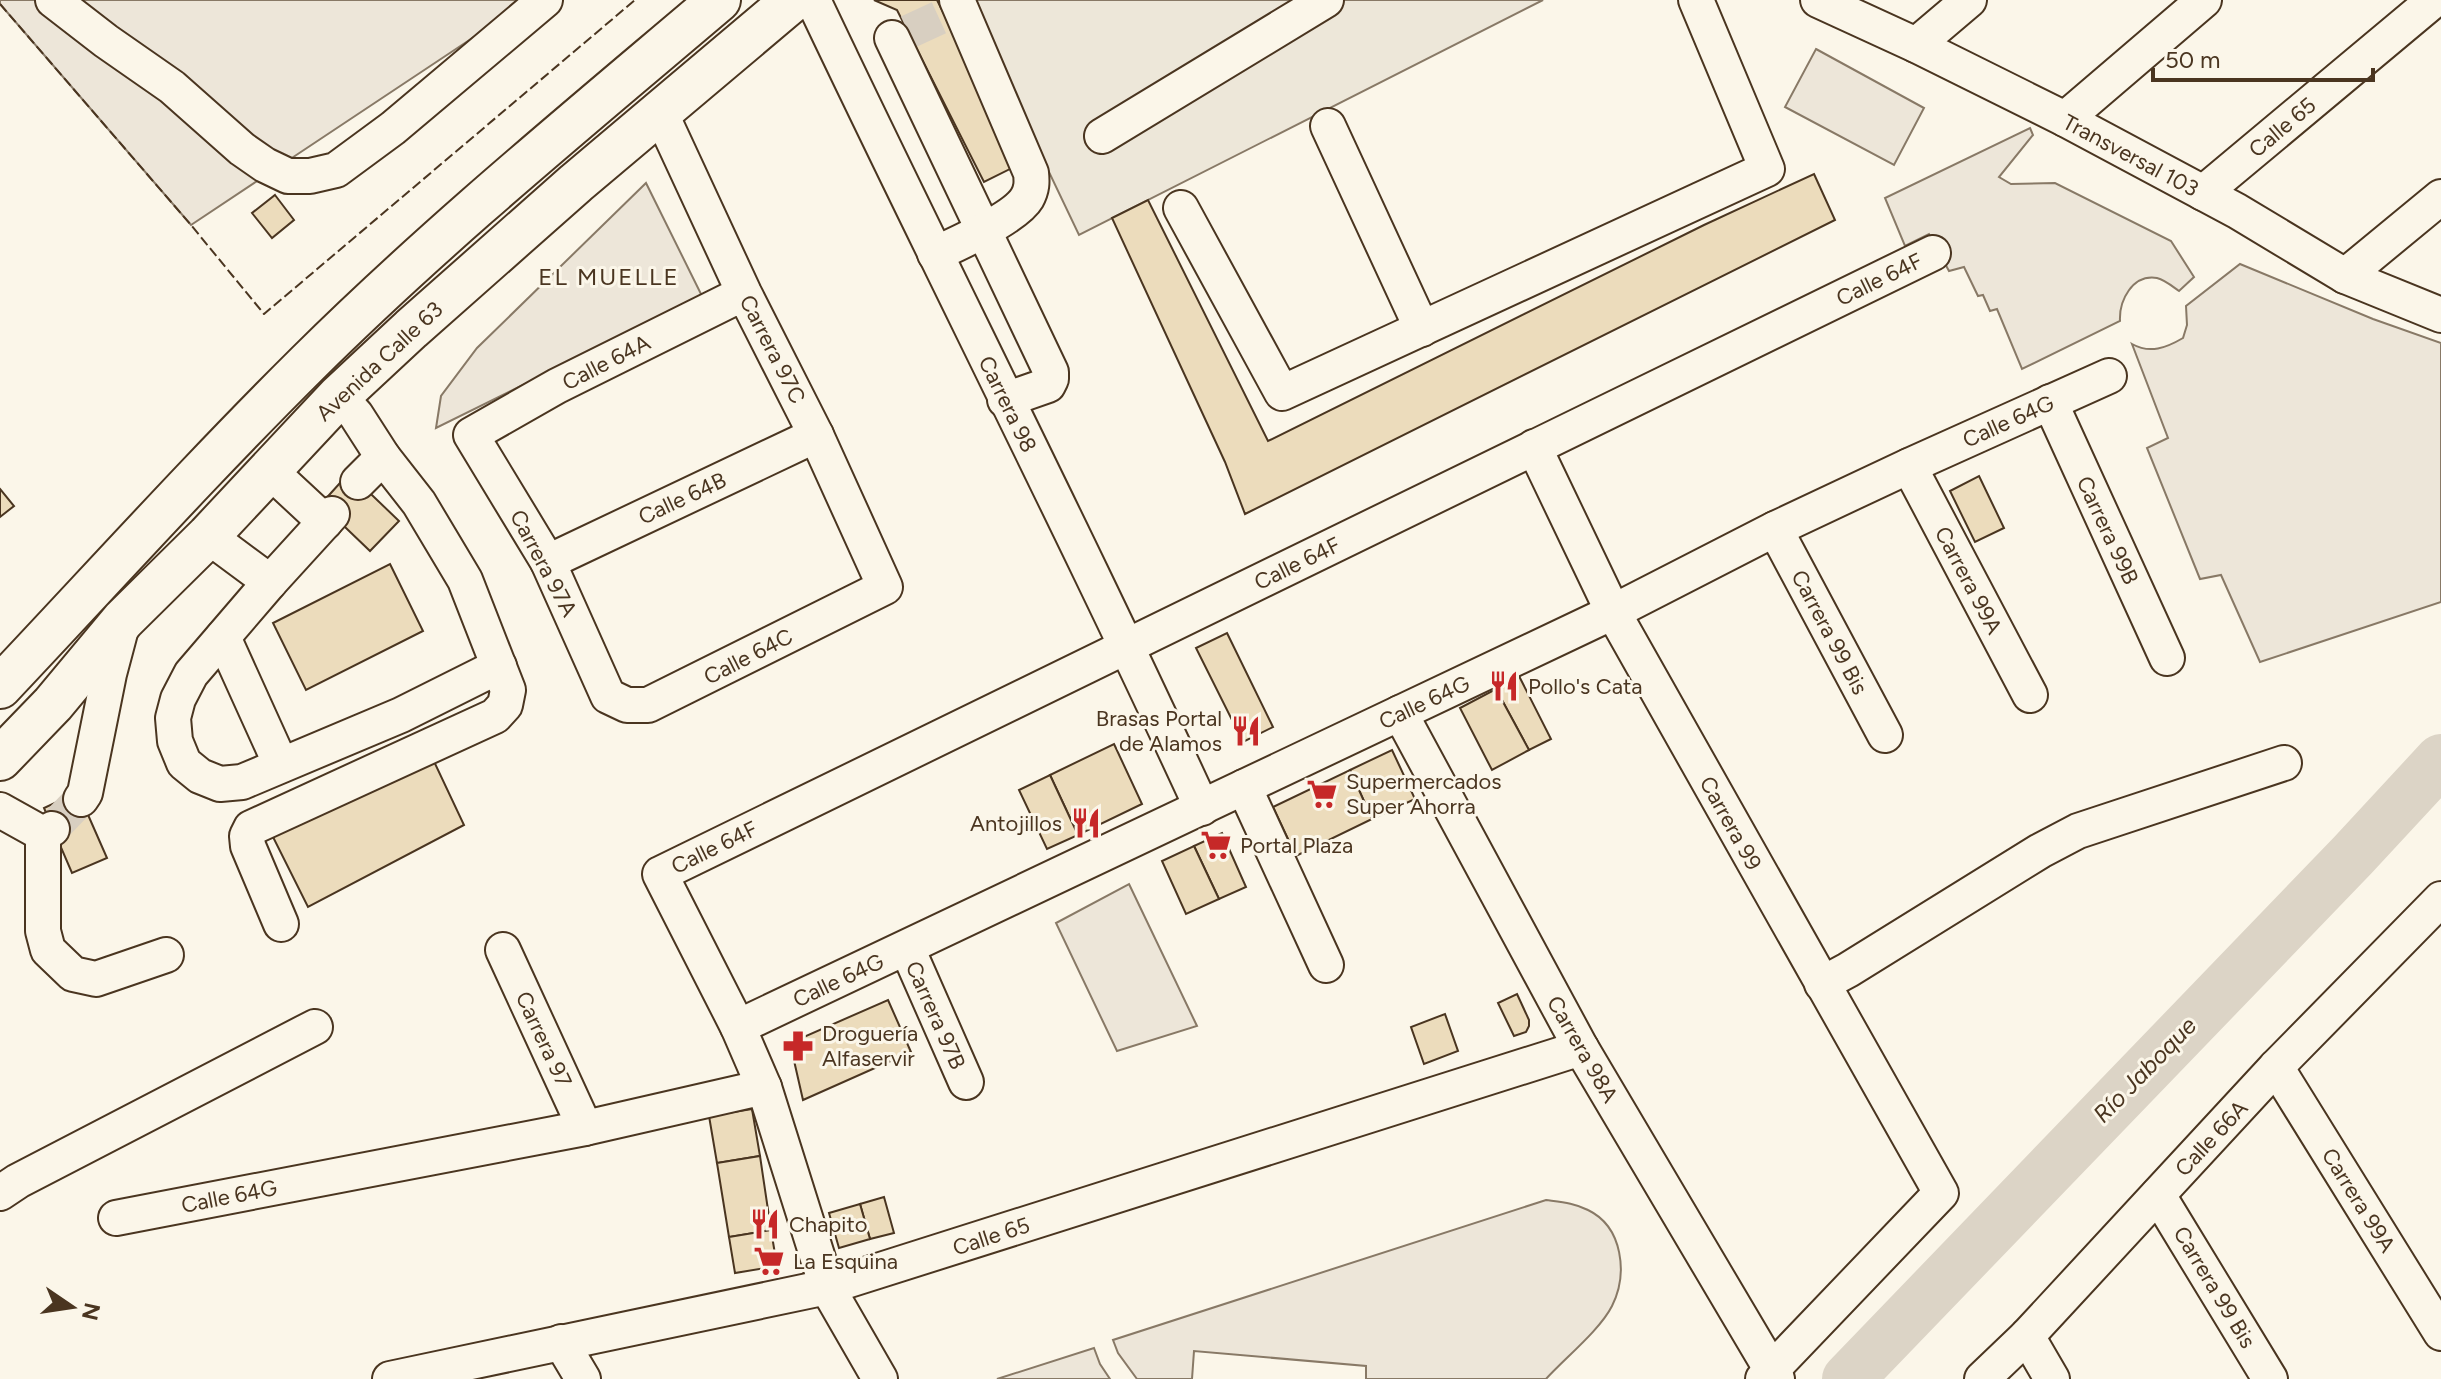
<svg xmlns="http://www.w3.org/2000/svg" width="2441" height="1379" font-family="Figtree,sans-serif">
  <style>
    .green { fill: #ede6d9; stroke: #887966; stroke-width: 2 }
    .parking { fill: #ede7d9; stroke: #887966; stroke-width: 2 }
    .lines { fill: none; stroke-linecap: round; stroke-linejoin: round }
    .river { stroke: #dcd4c6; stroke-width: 52 }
    .building { fill: #ecdcbc; stroke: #4a3520; stroke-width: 2 }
    .minor-tunnel { stroke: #d8cfc1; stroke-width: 34; stroke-dasharray: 34 17; stroke-linecap: butt }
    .minor-casing { stroke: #4a3520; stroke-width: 38 }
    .major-casing { stroke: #4a3520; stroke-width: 46 }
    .minor { stroke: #fbf6e9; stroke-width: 34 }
    .major { stroke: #fbf6e9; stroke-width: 42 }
    .fence { stroke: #4a3520; stroke-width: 2; stroke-dasharray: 10 4; stroke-linecap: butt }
    .labels { text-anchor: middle; stroke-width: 6; stroke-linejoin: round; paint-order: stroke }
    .street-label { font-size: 22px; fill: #4a3520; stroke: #fbf6e9 }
    .poi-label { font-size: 22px; fill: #4a3520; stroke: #fbf6e9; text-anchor: start }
    .neighbourhood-label { font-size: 24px; letter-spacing: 2px; fill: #4a3520; stroke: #fbf6e9 }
    .water-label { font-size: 24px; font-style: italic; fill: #4a3520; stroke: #fbf6e9 }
  </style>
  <rect width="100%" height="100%" fill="#fbf6e9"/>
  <!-- green -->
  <g class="green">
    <path d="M0 0H524L501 19 191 225 0 4Z"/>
    <path d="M1816 49 1924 108 1894 165 1785 107Z"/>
    <path d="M2030 128 2033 135 1999 177 2011 184 2055 183 2171 241 2194 277 2179 291C2172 286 2165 280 2157 278 2132 274 2119 301 2120 321L2022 369 1997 309 1990 311 1983 295 1978 296 1964 267 1949 271 1929 234 1905 246 1885 198Z"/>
    <path d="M646 183 702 296 436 428 441 396 477 348Z"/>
    <path d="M2240 264 2373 319 2441 343V602L2260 662 2221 575 2200 579 2147 448 2168 438 2132 344C2150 354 2166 348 2183 338L2187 325 2186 306Z"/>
    <path d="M1129 884 1197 1026 1117 1051 1056 923Z"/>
    <path d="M1546 1200C1561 1202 1575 1203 1588 1210 1623 1227 1628 1274 1612 1306 1600 1330 1564 1359 1546 1379H1366V1366L1194 1351 1192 1379H1137L1118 1353 1113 1340Z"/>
    <path d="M1094 1348 1100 1364 1110 1379H997Z"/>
  </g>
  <!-- parking -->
  <path class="parking" d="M967 0H1543L1079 235Z"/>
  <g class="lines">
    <!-- river -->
    <path class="river" d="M1848 1379 2353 855 2441 760"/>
  </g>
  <!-- building -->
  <g class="building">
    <path d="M874 0H937L1020 164 984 182 897 10Z"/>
    <path d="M1814 174 1835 220 1245 514 1225 462 1112 218 1148 200 1268 441 1704 225Z"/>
    <path d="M275 195 294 220 272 238 252 213Z"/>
    <path d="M349 473 399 521 370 551 321 504Z"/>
    <path d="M1979 476 2004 528 1975 542 1950 491Z"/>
    <path d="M0 489 14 506 0 517Z"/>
    <path d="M390 564 423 631 306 690 273 623Z"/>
    <path d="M1227 633 1273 727 1243 742 1196 648Z"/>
    <path d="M1519 676 1551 739 1529 750 1496 689Z"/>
    <path d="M1496 689 1529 750 1492 770 1460 708Z"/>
    <path d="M1114 744 1142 804 1078 835 1050 775Z"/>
    <path d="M1392 750 1415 799 1372 819 1350 770Z"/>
    <path d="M430 753 464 825 308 907 272 835Z"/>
    <path d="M1350 770 1372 819 1296 856 1273 807Z"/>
    <path d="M1050 775 1078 835 1047 849 1019 790Z"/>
    <path d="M78 792 107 858 72 873 44 808Z"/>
    <path d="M1222 833 1246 887 1219 899 1194 846Z"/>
    <path d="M1194 846 1219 899 1186 914 1162 861Z"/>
    <path d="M1517 994 1529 1020V1026L1526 1032 1514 1036 1498 1003Z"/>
    <path d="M888 1000 911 1052 803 1100 790 1043Z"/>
    <path d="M1445 1014 1458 1051 1424 1064 1411 1027Z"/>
    <path d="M752 1109 760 1156 717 1163 709 1116Z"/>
    <path d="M760 1156 771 1230 729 1237 717 1163Z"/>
    <path d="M884 1197 894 1233 870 1239 860 1204Z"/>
    <path d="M860 1204 870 1239 839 1248 829 1213Z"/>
    <path d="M771 1230 777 1266 735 1273 729 1237Z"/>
  </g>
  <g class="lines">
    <!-- minor-tunnel -->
    <g class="minor-tunnel">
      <path d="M908 32 945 15"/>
      <path d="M52 829 81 799"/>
    </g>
    <!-- minor casing -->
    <g class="minor-casing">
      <g id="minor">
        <path d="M53 0 106 41 172 87 242 149 265 165 288 176H310L336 170 393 128 545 0"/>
        <path d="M813 0C941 270 1077 536 1202 808"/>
        <path d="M1818 0 1916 45 2065 119 2237 211 2345 276 2441 315"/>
        <path d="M892 38 1051 372V379L1048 385 1005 400"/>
        <path d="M1916 45 1969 0"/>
        <path d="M660 112 744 293 816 435 885 587 648 705H627L608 696 548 562 471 435 557 386 744 293"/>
        <path d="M2065 119 2204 0"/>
        <path d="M1328 126 1422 329"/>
        <path d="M1102 136 1326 0"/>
        <path d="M2203 193 2434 0"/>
        <path d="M1181 208 1282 393 1767 169 1696 0"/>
        <path d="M935 254C957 244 1016 217 1027 198 1032 189 1032 182 1031 173L957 0"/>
        <path d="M2345 276 2441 197"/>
        <path d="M2050 402 2167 658"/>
        <path d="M1534 447 1613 612 1941 1193 1763 1379"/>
        <path d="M1909 466 2030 695"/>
        <path d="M269 470 325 522"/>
        <path d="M358 482 383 457"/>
        <path d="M332 514 270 582 191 674 178 699 173 718 175 741 184 763 200 776 220 784 242 782 401 715 499 666"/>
        <path d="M1775 529 1885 735"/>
        <path d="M208 536 270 582"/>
        <path d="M548 562 816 435"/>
        <path d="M223 637 281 765"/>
        <path d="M1400 713 1581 1048 1777 1379"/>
        <path d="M1244 787 1326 965"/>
        <path d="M81 799 85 793 109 674 122 625"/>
        <path d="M0 810 43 834 52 829"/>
        <path d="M43 834V931L48 950 73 974 96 979 166 955"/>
        <path d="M281 924 248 846 247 836 251 828 495 716 505 705 508 690 465 580 419 503 383 457 356 415 339 396"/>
        <path d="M907 948 966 1082"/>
        <path d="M503 950 585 1128"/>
        <path d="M1822 984 1848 970 2040 851 2078 831 2284 763"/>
        <path d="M738 1027 1613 612 1775 529 1909 466 2109 376"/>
        <path d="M2276 1067 2441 1333"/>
        <path d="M0 1193 18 1181 315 1027"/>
        <path d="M2158 1195 2270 1379"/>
        <path d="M116 1218 585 1128 764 1087"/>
        <path d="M2027 1336 2052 1379"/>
        <path d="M561 1342 583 1379"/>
        <path d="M390 1379 827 1287 1581 1048"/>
        <path d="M880 1379 827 1287 764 1087 738 1027 660 874 1933 253"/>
        <path d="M1982 1379 2027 1336 2276 1067 2441 899"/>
      </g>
    </g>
    <!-- major casing -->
    <g class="major-casing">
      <g id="major">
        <path d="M0 687C102 579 202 468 308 363 437 235 580 118 719 0"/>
        <path d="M0 759 53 704 123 620 208 536 339 396 411 329 576 183 793 0"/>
      </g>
    </g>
    <!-- minor -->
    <use href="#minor" class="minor"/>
    <!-- major -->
    <use href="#major" class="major"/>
    <!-- fence -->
    <path class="fence" d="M0 4 191 225 264 314 635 0"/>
  </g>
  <!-- icons -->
  <defs>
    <g id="restaurant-bare" transform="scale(2.4)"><path d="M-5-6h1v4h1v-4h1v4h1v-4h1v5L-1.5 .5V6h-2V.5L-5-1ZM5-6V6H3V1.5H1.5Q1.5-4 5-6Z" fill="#c62828" stroke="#fbf6e9" stroke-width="2.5" paint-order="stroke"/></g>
    <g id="supermarket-bare" transform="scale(2.4)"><path d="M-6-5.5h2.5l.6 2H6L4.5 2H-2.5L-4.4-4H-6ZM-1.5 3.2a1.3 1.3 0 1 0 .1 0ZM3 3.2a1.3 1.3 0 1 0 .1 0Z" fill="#c62828" stroke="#fbf6e9" stroke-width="2.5" paint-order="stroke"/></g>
    <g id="pharmacy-bare" transform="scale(2.4)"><path d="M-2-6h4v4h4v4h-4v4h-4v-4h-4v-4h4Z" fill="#c62828" stroke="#fbf6e9" stroke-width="2.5" paint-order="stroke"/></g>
  </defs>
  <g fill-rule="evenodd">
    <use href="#restaurant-bare" x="1504" y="686"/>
    <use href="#restaurant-bare" x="1246" y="731"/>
    <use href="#supermarket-bare" x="1322" y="794"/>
    <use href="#restaurant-bare" x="1086" y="823"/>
    <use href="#supermarket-bare" x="1216" y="845"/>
    <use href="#pharmacy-bare" x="798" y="1046"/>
    <use href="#restaurant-bare" x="765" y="1224"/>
    <use href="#supermarket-bare" x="769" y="1261"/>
  </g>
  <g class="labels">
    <!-- street labels -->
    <g class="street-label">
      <text transform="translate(2282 127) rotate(-40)" y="8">Calle 65</text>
      <text transform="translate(2131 155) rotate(28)" y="8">Transversal 103</text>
      <text transform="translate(1879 279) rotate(-26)" y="8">Calle 64F</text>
      <text transform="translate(773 349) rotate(63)" y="8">Carrera 97C</text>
      <text transform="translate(379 361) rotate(-43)" y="8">Avenida Calle 63</text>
      <text transform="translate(606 362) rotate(-27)" y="8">Calle 64A</text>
      <text transform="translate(1008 404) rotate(64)" y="8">Carrera 98</text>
      <text transform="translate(2008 421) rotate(-24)" y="8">Calle 64G</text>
      <text transform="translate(682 498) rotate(-25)" y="8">Calle 64B</text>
      <text transform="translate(2108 530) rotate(65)" y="8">Carrera 99B</text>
      <text transform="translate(544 563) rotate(62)" y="8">Carrera 97A</text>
      <text transform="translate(1297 563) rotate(-26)" y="8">Calle 64F</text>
      <text transform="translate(1969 580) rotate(62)" y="8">Carrera 99A</text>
      <text transform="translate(1830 632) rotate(62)" y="8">Carrera 99 Bis</text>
      <text transform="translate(748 656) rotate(-27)" y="8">Calle 64C</text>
      <text transform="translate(1424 702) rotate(-25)" y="8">Calle 64G</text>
      <text transform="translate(1731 823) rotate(61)" y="8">Carrera 99</text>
      <text transform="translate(714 847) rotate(-26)" y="8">Calle 64F</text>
      <text transform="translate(838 980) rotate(-25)" y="8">Calle 64G</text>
      <text transform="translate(936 1015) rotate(66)" y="8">Carrera 97B</text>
      <text transform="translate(544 1039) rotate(65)" y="8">Carrera 97</text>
      <text transform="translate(1583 1049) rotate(60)" y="8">Carrera 98A</text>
      <text transform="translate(2211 1138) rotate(-47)" y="8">Calle 66A</text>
      <text transform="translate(229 1196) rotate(-11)" y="8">Calle 64G</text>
      <text transform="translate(2359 1200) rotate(58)" y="8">Carrera 99A</text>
      <text transform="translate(991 1236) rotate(-18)" y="8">Calle 65</text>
      <text transform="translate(2215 1287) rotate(59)" y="8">Carrera 99 Bis</text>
    </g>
    <!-- poi labels -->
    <g class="poi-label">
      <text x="1528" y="694">Pollo's Cata</text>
      <text x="1222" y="726" text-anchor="end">Brasas Portal<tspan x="1222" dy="25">de Alamos</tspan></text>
      <text x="1346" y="789">Supermercados<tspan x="1346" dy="25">Super Ahorra</tspan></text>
      <text x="1062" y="831" text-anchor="end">Antojillos</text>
      <text x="1240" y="853">Portal Plaza</text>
      <text x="822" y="1041">Droguería<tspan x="822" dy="25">Alfaservir</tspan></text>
      <text x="789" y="1232">Chapito</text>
      <text x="793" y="1269">La Esquina</text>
    </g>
    <!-- neighbourhood labels -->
    <g class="neighbourhood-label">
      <text x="609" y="285">EL MUELLE</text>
    </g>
    <!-- water labels -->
    <g class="water-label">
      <text transform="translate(2145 1070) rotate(-46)" y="8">Río Jaboque</text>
    </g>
  </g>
  <!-- north arrow -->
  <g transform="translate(72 1307) rotate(103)" stroke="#fbf6e9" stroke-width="6" paint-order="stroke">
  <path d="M0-6L14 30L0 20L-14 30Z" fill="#4a3520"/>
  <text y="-12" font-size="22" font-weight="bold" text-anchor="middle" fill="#4a3520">N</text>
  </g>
  <!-- scale -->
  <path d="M2153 68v12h220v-12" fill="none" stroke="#4a3520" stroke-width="4"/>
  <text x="2165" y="68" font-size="24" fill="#4a3520" stroke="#fbf6e9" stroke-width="6" paint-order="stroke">50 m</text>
</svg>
